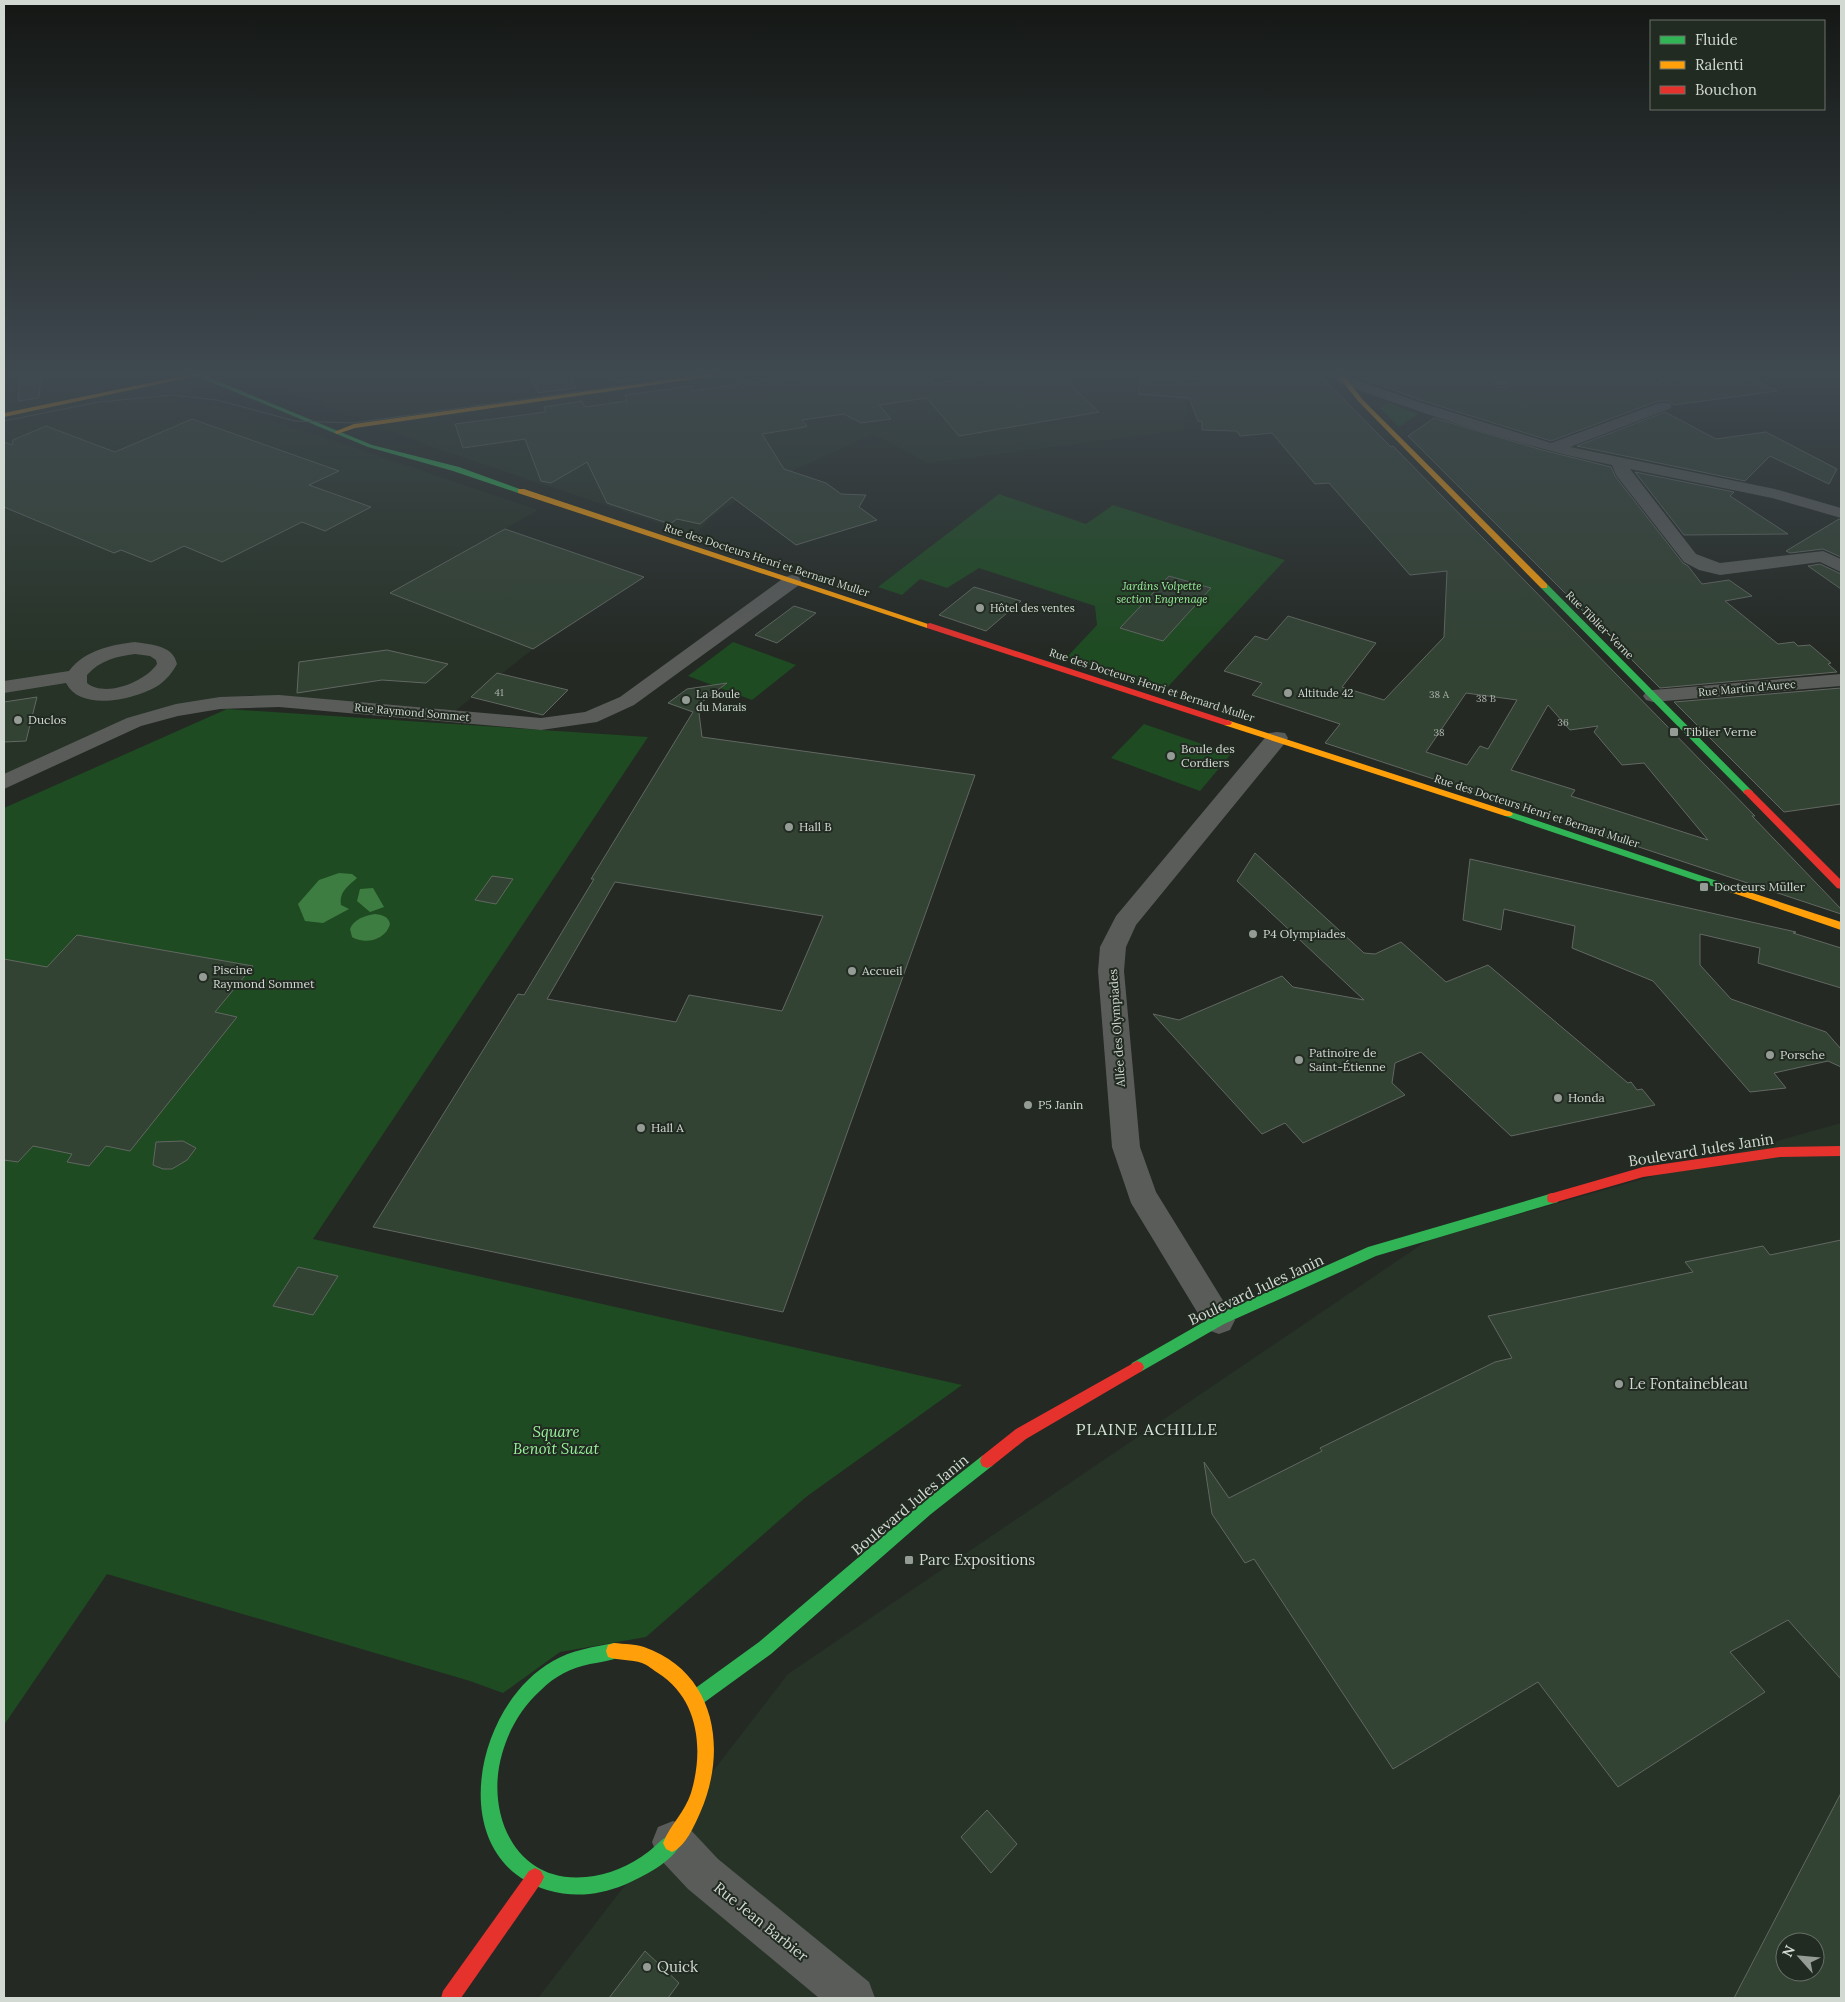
<svg xmlns="http://www.w3.org/2000/svg" width="1845" height="2002" font-family="Lora,serif">
  <style>
    .built { fill: #273327; fill-rule: evenodd }
    .green { fill: #1e4b21 }
    .water { fill: #3e7d42 }
    .building { fill: #324233; stroke: #626762; fill-rule: evenodd }
    .lines { fill: none; stroke-linecap: round; stroke-linejoin: round }
    .street { fill: #5a5c5a; fill-rule: evenodd }
    .fast { fill: #30b455; fill-rule: evenodd }
    .slow { fill: #ff9f0a; fill-rule: evenodd }
    .jam { fill: #e5322d; fill-rule: evenodd }
    .tram { stroke: #5e605e; stroke-width: 1 }
    .poi-dot { fill: #959b95; stroke: #222b22; stroke-width: 2 }
    .labels { text-anchor: middle; stroke-width: 4; stroke-linejoin: round; paint-order: stroke }
    .number-label { font-size: 10px; fill: #aab2aa }
    .far-street-label { font-size: 11px; fill: #d2d8d2; stroke: #222b22 }
    .far-park-label { font-size: 11px; font-style: italic; fill: #98f39a; stroke: #222b22 }
    .far-poi-label { font-size: 11px; fill: #d2d8d2; stroke: #222b22; text-anchor: start }
    .poi-label { font-size: 12px; fill: #d2d8d2; stroke: #222b22; text-anchor: start }
    .street-label { font-size: 12px; fill: #d2d8d2; stroke: #222b22 }
    .near-street-label { font-size: 15px; fill: #d2d8d2; stroke: #222b22 }
    .near-poi-label { font-size: 15px; fill: #d2d8d2; stroke: #222b22; text-anchor: start }
    .near-park-label { font-size: 15px; font-style: italic; fill: #98f39a; stroke: #222b22 }
    .near-neighbourhood-label { font-size: 16px; letter-spacing: 1px; fill: #d8e4d7; stroke: #222b22 }
  </style>
  <rect width="100%" height="100%" fill="#242924"/>
  <!-- built -->
  <g class="built">
    <path d="M4 374H222L178 402 219 406 299 429 538 510 391 593 533 649 455 711 250 695 125 727 4 785Z"/>
    <path d="M331 374H637L646 392 778 374H1192L1184 430 928 463 874 434 798 468 749 493 714 515 694 535 444 451 288 391Z"/>
    <path d="M1841 1123V1998H538L788 1674 1428 1240ZM1785 1942H1815V1972H1785Z"/>
  </g>
  <!-- green -->
  <g class="green">
    <path d="M1389 403 1418 414 1399 427 1380 408Z"/>
    <path d="M999 494 1086 524 1113 505 1285 560 1165 690 1067 657 1097 625 1095 606 979 568 947 588 920 579 902 595 878 587Z"/>
    <path d="M733 642 796 665 752 700 688 676Z"/>
    <path d="M227 709 648 737 313 1239 962 1385 806 1497 646 1637 560 1652 503 1693 470 1681 107 1574 4 1725V808Z"/>
    <path d="M1144 724 1231 754 1200 791 1111 758Z"/>
  </g>
  <!-- water -->
  <g class="water">
    <path d="M339 873 352 874 357 878C348 886 339 892 341 905L349 909 323 923 305 921 298 904 319 880Z"/>
    <path d="M373 888 384 907 370 912 357 901 360 889Z"/>
    <path d="M375 914C382 915 388 916 390 924 386 940 365 945 352 937L350 929C354 919 364 916 375 914Z"/>
  </g>
  <!-- building -->
  <g class="building">
    <path d="M21 374H41L39 398 18 401Z"/>
    <path d="M530 374H570L576 388 538 393Z"/>
    <path d="M613 374H674L618 382Z"/>
    <path d="M808 374H925L933 384 995 374H1059L1099 412 959 436 927 398 879 405 891 419 861 423 844 414 802 420 807 426 805 427 762 434 784 469 826 483 841 494 866 495 859 507 877 520 796 545 732 497 700 524 677 519 670 524 607 503 587 462 551 483 541 481 525 439 463 448 455 424 546 412 544 407 582 401 585 407 627 401 625 395 691 386 692 391Z"/>
    <path d="M1203 374H1319L1391 447 1393 446 1755 816H1752L1841 909V914L1325 743 1340 724 1252 695 1262 683 1224 671 1255 636 1267 640 1288 616 1376 643 1342 687 1384 700 1444 637 1447 571 1410 575 1329 483 1315 484 1272 433 1240 436 1237 431 1202 430V421H1198L1189 398 1138 394 1142 375 1203 379ZM1466 693 1517 700 1488 749 1480 746 1467 765 1426 752ZM1548 705 1570 730 1598 726 1594 732 1622 765 1644 763 1708 840 1571 796 1575 790 1511 770Z"/>
    <path d="M1351 374H1483L1497 387H1507L1511 383 1505 374H1659L1660 380 1691 374H1743L1777 391 1674 405 1669 401H1658L1551 441 1420 400Z"/>
    <path d="M1665 412 1716 439 1766 432 1837 469 1829 484 1770 456 1745 481 1577 446Z"/>
    <path d="M1434 418 1542 450 1611 467 1615 476 1683 563 1688 566 1702 584 1729 580 1752 596 1725 601 1778 644 1794 642 1798 646 1810 645 1831 663 1828 664 1837 672 1660 688 1408 436Z"/>
    <path d="M192 419 339 471 309 485 371 507 325 531 302 522 222 562 184 546 151 562 121 550 114 553 4 507V442L12 445 13 440 46 426 115 452Z"/>
    <path d="M1635 472 1734 492 1730 496 1788 534 1684 535Z"/>
    <path d="M1839 519 1841 520V557L1823 549 1790 553 1786 551Z"/>
    <path d="M505 529 644 577 533 649 390 593Z"/>
    <path d="M1820 564 1841 574V589L1808 566Z"/>
    <path d="M1169 576 1211 588 1163 641 1120 628Z"/>
    <path d="M974 587 1021 601 986 631 939 615Z"/>
    <path d="M794 606 816 613 777 643 755 635Z"/>
    <path d="M387 650 448 664 426 683 382 680 297 693 299 662Z"/>
    <path d="M497 673 568 690 543 715 471 697Z"/>
    <path d="M727 683 698 705 702 737 975 775 783 1312 373 1227 518 994 524 995 594 879H591L693 712 668 703 687 689ZM615 882 823 916 782 1011 689 995 676 1022 547 999Z"/>
    <path d="M1841 688V804L1784 812 1674 702Z"/>
    <path d="M37 697 26 741 4 742V702Z"/>
    <path d="M1255 853 1364 953 1375 954 1401 942 1446 982 1488 965 1628 1083 1631 1082 1637 1090 1642 1089 1655 1105 1511 1136 1421 1052 1395 1063 1392 1083 1405 1095 1303 1143 1285 1123 1262 1134 1153 1014 1179 1020 1282 976 1293 987 1364 1000 1237 881Z"/>
    <path d="M1470 859 1796 932 1793 933 1841 948V988L1758 963 1760 948 1700 934V965L1731 999 1826 1032 1841 1049V1067L1828 1061 1774 1073 1786 1088 1750 1092 1653 981 1572 948 1575 926 1504 909 1501 930 1463 920Z"/>
    <path d="M492 876 513 879 496 904 475 900Z"/>
    <path d="M77 935 253 966 215 1012 237 1017 130 1151 106 1146 89 1166 67 1162 72 1154 33 1146 18 1162 4 1160V959L47 967Z"/>
    <path d="M183 1141 196 1148 187 1160 172 1169H163L153 1165 156 1142Z"/>
    <path d="M1841 1240V1679L1788 1620 1730 1652 1765 1692 1618 1787 1538 1682 1393 1769 1254 1559 1245 1563 1212 1514 1204 1462 1229 1498 1322 1451 1320 1448 1495 1362 1512 1358 1488 1316 1693 1272 1685 1262 1763 1246 1770 1255Z"/>
    <path d="M298 1267 338 1276 313 1315 273 1306Z"/>
    <path d="M1841 1793V1998H1734ZM1785 1942H1815V1972H1785Z"/>
    <path d="M987 1810 1017 1844 991 1873 961 1837Z"/>
    <path d="M645 1951 679 1983 668 1998H609Z"/>
  </g>
  <g class="lines">
    <!-- street -->
    <g class="street">
      <path d="M1485 374H1502L1510 382 1507 385H1497Z"/>
      <path d="M1342 375 1419 402 1551 443 1659 403H1669L1672 406 1669 409 1570 447 1775 489 1841 508V518L1772 498 1630 469 1696 554 1720 563 1823 551 1841 559V572L1820 562 1720 575 1699 570 1684 562 1616 475 1612 465C1518 446 1427 415 1337 382L1335 379Z"/>
      <path d="M792 575 799 577 801 581 799 585 634 705 597 722 541 730 279 707 220 709 178 716 141 726 4 789V774L127 718 176 704 220 697 279 695 541 718 585 712 620 697 785 577Z"/>
      <path d="M135 642C152 645 173 645 177 664 172 673 167 679 159 685 137 699 81 713 66 683L4 693V681L69 671C85 650 111 645 135 642ZM135 654 150 656 156 660 157 664C145 682 105 698 87 683V675C99 661 117 656 135 654Z"/>
      <path d="M1841 674V686L1653 702 1646 700 1643 696 1646 692 1653 690Z"/>
      <path d="M1277 732 1285 733 1288 738 1285 743 1136 925 1126 947 1124 971 1140 1147 1156 1192 1235 1320 1230 1330 1219 1334 1208 1330 1131 1203 1112 1147 1098 971 1100 947 1116 916 1269 733Z"/>
      <path d="M673 1821 688 1827 718 1859 869 1982 875 1998H819L688 1889 658 1857 652 1842 658 1827Z"/>
    </g>
    <!-- fast -->
    <g class="fast">
      <path d="M200 374H207L210 378 372 445 459 467 525 491 518 493 453 471 368 447 206 380Z"/>
      <path d="M1541 584H1547L1751 790 1753 792 1751 794H1745L1541 588Z"/>
      <path d="M1508 811 1738 888 1739 890 1734 893 1730 892 1505 816 1503 814 1505 812Z"/>
      <path d="M1553 1193 1558 1194 1559 1198 1558 1202 1376 1256 1224 1324 1142 1371 1137 1373 1132 1371 1130 1367 1132 1363 1214 1316 1368 1247Z"/>
      <path d="M987 1454 992 1456 994 1461 992 1466 931 1514 771 1654 702 1704 696 1706 690 1704 688 1698 690 1692 759 1642 921 1504 982 1456Z"/>
      <path d="M614 1643 620 1645 622 1651 620 1657C610 1661 600 1662 590 1664 571 1668 555 1676 541 1690 522 1707 509 1729 502 1754 485 1813 515 1884 586 1877 608 1875 630 1866 648 1852 656 1846 662 1838 672 1834L678 1837 681 1843C673 1862 642 1877 624 1885 599 1895 574 1898 547 1890 443 1858 474 1705 553 1661 572 1650 593 1647 614 1643Z"/>
    </g>
    <!-- slow -->
    <g class="slow">
      <path d="M192 374H206L4 417V413Z"/>
      <path d="M710 374H729L355 428 337 434 334 432 354 424Z"/>
      <path d="M1336 374H1343L1363 400 1547 584V588H1541L1359 402Z"/>
      <path d="M518 489H524L934 626 933 628H927L518 493Z"/>
      <path d="M1227 720 1511 812 1513 814 1511 816H1505L1224 725V721Z"/>
      <path d="M1734 887 1841 922V930L1730 892 1729 890 1730 888Z"/>
      <path d="M614 1643C624 1644 635 1644 644 1647 716 1672 728 1750 700 1813 694 1826 686 1846 672 1852L666 1849 663 1843C670 1825 685 1812 691 1793 704 1750 699 1699 658 1673 653 1670 648 1665 642 1663 631 1659 619 1661 608 1657L606 1651 608 1645Z"/>
    </g>
    <!-- jam -->
    <g class="jam">
      <path d="M930 623 1230 721 1232 723 1230 725H1224L927 628V624Z"/>
      <path d="M1748 789 1751 790 1841 880V889L1837 888 1745 794 1743 792 1745 790Z"/>
      <path d="M1841 1146V1156L1780 1157 1643 1177 1553 1203 1548 1202 1547 1198 1548 1194 1553 1193 1643 1167 1780 1147Z"/>
      <path d="M1137 1361 1142 1363 1144 1367 1142 1371 1026 1439 992 1466 987 1468 982 1466 980 1461 982 1456 1016 1429Z"/>
      <path d="M535 1868 541 1871 544 1877 541 1883 461 1998H441L443 1991 529 1871Z"/>
    </g>
    <!-- tram -->
    <path class="tram" d="M4 421 99 402 172 395 217 400 295 421 353 423 704 374"/>
  </g>
  <!-- sky -->
  <linearGradient id="sky" x2="0" y2="1"><stop stop-color="#141714"/><stop offset="0.57" stop-color="#3f4950"/><stop offset="1" stop-color="#3f4950" stop-opacity="0"/></linearGradient>
  <rect width="1845" height="655" fill="url(#sky)"/>
  <!-- markers -->
  <g class="poi-dot">
    <circle cx="980" cy="608" r="5"/>
    <circle cx="1288" cy="693" r="5"/>
    <circle cx="686" cy="700" r="5"/>
    <circle cx="18" cy="720" r="5"/>
    <rect x="1669" y="727" width="10" height="10" rx="2.5"/>
    <circle cx="1171" cy="756" r="5"/>
    <circle cx="789" cy="827" r="5"/>
    <rect x="1699" y="882" width="10" height="10" rx="2.5"/>
    <circle cx="1253" cy="934" r="5"/>
    <circle cx="852" cy="971" r="5"/>
    <circle cx="203" cy="977" r="5"/>
    <circle cx="1770" cy="1055" r="5"/>
    <circle cx="1299" cy="1060" r="5"/>
    <circle cx="1558" cy="1098" r="5"/>
    <circle cx="1028" cy="1105" r="5"/>
    <circle cx="641" cy="1128" r="5"/>
    <circle cx="1619" cy="1384" r="5"/>
    <rect x="904" y="1555" width="10" height="10" rx="2.5"/>
    <circle cx="647" cy="1967" r="5"/>
  </g>
  <g class="labels">
    <!-- number labels -->
    <g class="number-label">
      <text x="499" y="696">41</text>
      <text x="1439" y="698">38 A</text>
      <text x="1486" y="702">38 B</text>
      <text x="1563" y="726">36</text>
      <text x="1439" y="736">38</text>
    </g>
    <!-- far-street labels -->
    <g class="far-street-label">
      <text transform="translate(767 560) rotate(18)" y="4">Rue des Docteurs Henri et Bernard Muller</text>
      <text transform="translate(1600 625) rotate(45)" y="4">Rue Tiblier-Verne</text>
      <text transform="translate(1152 685) rotate(18)" y="4">Rue des Docteurs Henri et Bernard Muller</text>
      <text transform="translate(1747 688) rotate(-5)" y="4">Rue Martin d'Aurec</text>
      <text transform="translate(412 712) rotate(5)" y="4">Rue Raymond Sommet</text>
      <text transform="translate(1537 811) rotate(18)" y="4">Rue des Docteurs Henri et Bernard Muller</text>
    </g>
    <!-- far-park labels -->
    <g class="far-park-label">
      <text x="1162" y="590">Jardins Volpette<tspan x="1162" dy="13">section Engrenage</tspan></text>
    </g>
    <!-- far-poi labels -->
    <g class="far-poi-label">
      <text x="990" y="612">Hôtel des ventes</text>
      <text x="1298" y="697">Altitude 42</text>
      <text x="696" y="698">La Boule<tspan x="696" dy="13">du Marais</tspan></text>
    </g>
    <!-- poi labels -->
    <g class="poi-label">
      <text x="28" y="724">Duclos</text>
      <text x="1684" y="736">Tiblier Verne</text>
      <text x="1181" y="753">Boule des<tspan x="1181" dy="14">Cordiers</tspan></text>
      <text x="799" y="831">Hall B</text>
      <text x="1714" y="891">Docteurs Müller</text>
      <text x="1263" y="938">P4 Olympiades</text>
      <text x="213" y="974">Piscine<tspan x="213" dy="14">Raymond Sommet</tspan></text>
      <text x="862" y="975">Accueil</text>
      <text x="1309" y="1057">Patinoire de<tspan x="1309" dy="14">Saint-Étienne</tspan></text>
      <text x="1780" y="1059">Porsche</text>
      <text x="1568" y="1102">Honda</text>
      <text x="1038" y="1109">P5 Janin</text>
      <text x="651" y="1132">Hall A</text>
    </g>
    <!-- street labels -->
    <g class="street-label">
      <text transform="translate(1117 1028) rotate(-94)" y="4">Allée des Olympiades</text>
    </g>
    <!-- near-street labels -->
    <g class="near-street-label">
      <text transform="translate(1701 1150) rotate(-9)" y="5">Boulevard Jules Janin</text>
      <text transform="translate(1256 1290) rotate(-25)" y="5">Boulevard Jules Janin</text>
      <text transform="translate(910 1505) rotate(-40)" y="5">Boulevard Jules Janin</text>
      <text transform="translate(761 1922) rotate(39)" y="5">Rue Jean Barbier</text>
    </g>
    <!-- near-poi labels -->
    <g class="near-poi-label">
      <text x="1629" y="1389">Le Fontainebleau</text>
      <text x="919" y="1565">Parc Expositions</text>
      <text x="657" y="1972">Quick</text>
    </g>
    <!-- near-park labels -->
    <g class="near-park-label">
      <text x="556" y="1437">Square<tspan x="556" dy="17">Benoît Suzat</tspan></text>
    </g>
    <!-- near-neighbourhood labels -->
    <g class="near-neighbourhood-label">
      <text x="1147" y="1435">PLAINE ACHILLE</text>
    </g>
  </g>
  <!-- border -->
  <rect width="1845" height="2002" fill="none" stroke="#d2d8d2" stroke-width="10"/>
  <!-- legend -->
  <rect x="1650" y="20" width="175" height="90" fill="#222b22" stroke="#687068"/>
  <rect x="1660" y="36" width="25" height="8" fill="#30b455" stroke="#687068"/>
  <text x="1695" y="45" font-size="15" fill="#d2d8d2">Fluide</text>
  <rect x="1660" y="61" width="25" height="8" fill="#ff9f0a" stroke="#687068"/>
  <text x="1695" y="70" font-size="15" fill="#d2d8d2">Ralenti</text>
  <rect x="1660" y="86" width="25" height="8" fill="#e5322d" stroke="#687068"/>
  <text x="1695" y="95" font-size="15" fill="#d2d8d2">Bouchon</text>
  <!-- north arrow -->
  <g transform="translate(1800 1957) rotate(297)"><circle r="24" fill="#222b22" stroke="#687068"/>
  <path d="M0-4L9 19L0 12L-9 19Z" fill="#959b95"/>
  <text y="-8" font-size="14" font-weight="bold" text-anchor="middle" fill="#d2d8d2">N</text>
  </g>
</svg>
